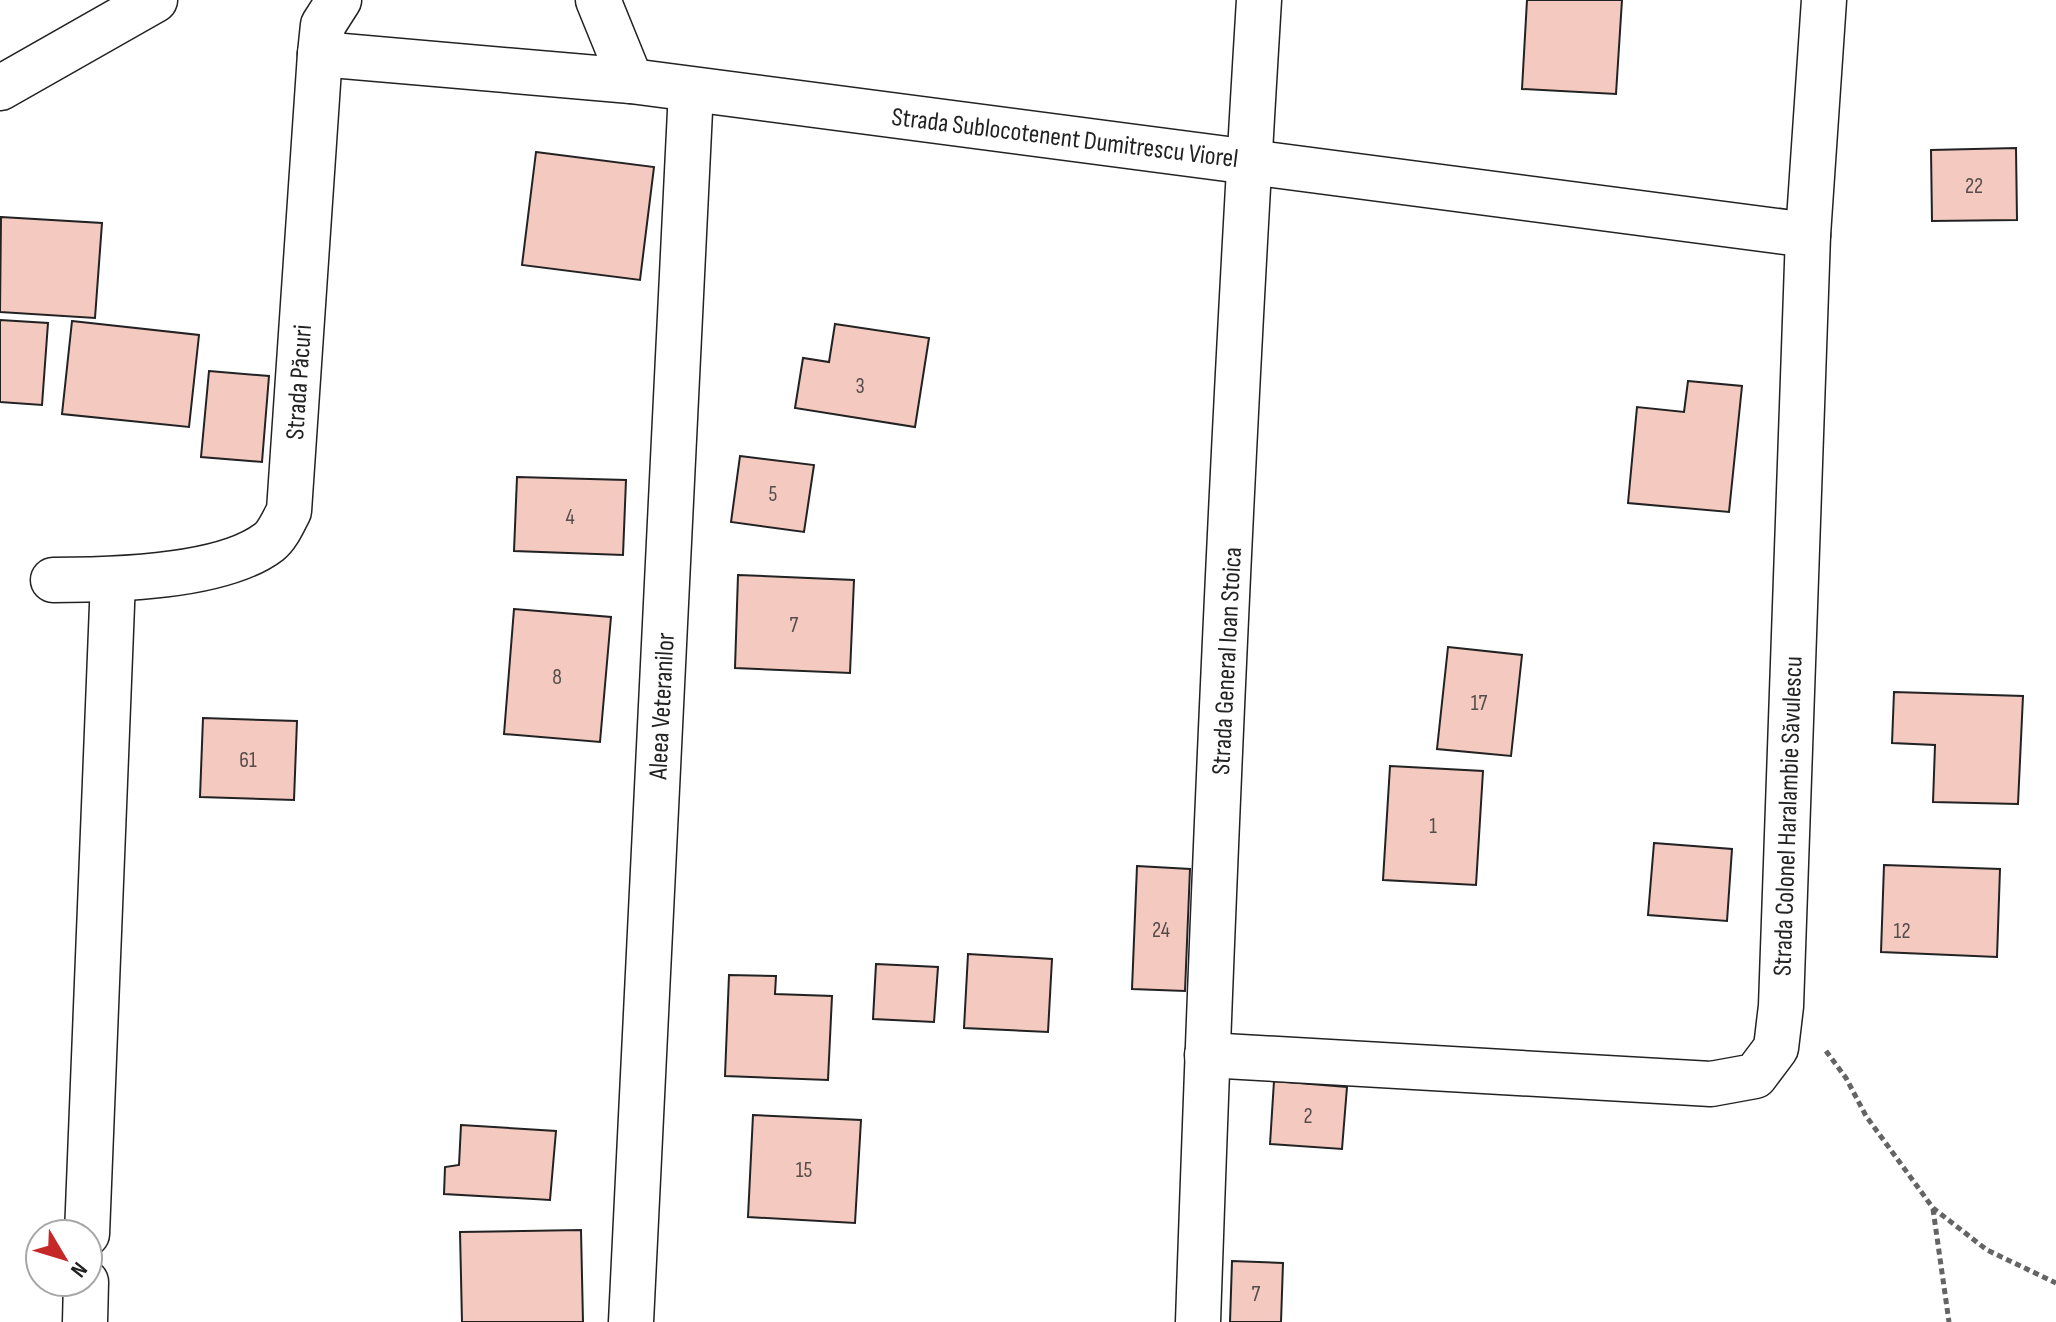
<svg xmlns="http://www.w3.org/2000/svg" width="2056" height="1322" font-family="'Sofia Sans Condensed',sans-serif">
  <style>
    .building { fill: #f3c9c0; stroke: #222; stroke-width: 2 }
    .lines { fill: none; stroke-linecap: round; stroke-linejoin: round }
    .minor-casing { stroke: #222; stroke-width: 47 }
    .path { stroke: #646464; stroke-width: 5; stroke-dasharray: 6 4; stroke-linecap: butt }
    .minor { stroke: #fff; stroke-width: 44 }
    .labels { text-anchor: middle; stroke-width: 6; stroke-linejoin: round; paint-order: stroke }
    .number-label { font-size: 22px; fill: #564c4a }
    .street-label { font-size: 26px; fill: #222; stroke: #fff }
  </style>
  <rect width="100%" height="100%" fill="#fff"/>
  <!-- building -->
  <g class="building">
    <path d="M1527 0H1622L1616 94 1522 89Z"/>
    <path d="M2016 148 2017 220 1932 221 1931 150Z"/>
    <path d="M536 152 654 167 640 280 522 265Z"/>
    <path d="M1 217 102 223 95 318 0 312Z"/>
    <path d="M0 320 48 323 42 405 0 402Z"/>
    <path d="M72 321 199 335 189 427 62 414Z"/>
    <path d="M835 324 929 338 915 427 795 408 803 358 829 362Z"/>
    <path d="M209 371 269 376 262 462 201 457Z"/>
    <path d="M1688 381 1742 386 1729 512 1628 503 1637 407 1684 412Z"/>
    <path d="M740 456 814 465 804 532 731 522Z"/>
    <path d="M517 477 626 480 623 555 514 551Z"/>
    <path d="M738 575 854 580 850 673 735 668Z"/>
    <path d="M514 609 611 617 600 742 504 734Z"/>
    <path d="M1448 647 1522 655 1511 756 1437 749Z"/>
    <path d="M1894 692 2023 696 2018 804 1933 802 1935 745 1892 743Z"/>
    <path d="M203 718 297 721 294 800 200 797Z"/>
    <path d="M1390 766 1483 771 1476 885 1383 880Z"/>
    <path d="M1654 843 1732 849 1727 921 1648 915Z"/>
    <path d="M1884 865 2000 869 1997 957 1881 952Z"/>
    <path d="M1137 866 1190 869 1185 991 1132 989Z"/>
    <path d="M968 954 1052 959 1048 1032 964 1028Z"/>
    <path d="M876 964 938 967 934 1022 873 1019Z"/>
    <path d="M729 975 776 976 775 994 832 996 828 1080 725 1076Z"/>
    <path d="M1274 1081 1347 1087 1342 1149 1270 1144Z"/>
    <path d="M753 1115 861 1120 855 1223 748 1217Z"/>
    <path d="M461 1125 556 1131 550 1200 444 1194 445 1167 459 1165Z"/>
    <path d="M581 1230 583 1322H462L460 1232Z"/>
    <path d="M1232 1261 1283 1263 1281 1322H1230Z"/>
  </g>
  <g class="lines">
    <!-- minor casing -->
    <g class="minor-casing">
      <g id="minor">
        <path d="M598 0 631 81"/>
        <path d="M320 54 631 81 1808 235"/>
        <path d="M0 88 155 0"/>
        <path d="M53 580C111 580 222 578 269 542 278 535 284 520 289 511L320 54 323 25 339 0"/>
        <path d="M1207 1055 1711 1084 1755 1076 1776 1048 1781 1006 1808 235 1824 0"/>
        <path d="M87 1234 113 580"/>
        <path d="M85 1322 86 1282"/>
        <path d="M631 1322 691 90"/>
        <path d="M1198 1322C1213 881 1232 440 1259 0"/>
      </g>
    </g>
    <!-- path -->
    <g class="path">
      <path d="M1826 1051 1846 1078 1866 1116 1933 1208 1987 1250 2056 1283"/>
      <path d="M1933 1209 1949 1322"/>
    </g>
    <!-- minor -->
    <use href="#minor" class="minor"/>
  </g>
  <g class="labels">
    <!-- number labels -->
    <g class="number-label">
      <text x="1974" y="193">22</text>
      <text x="860" y="393">3</text>
      <text x="773" y="501">5</text>
      <text x="570" y="524">4</text>
      <text x="794" y="632">7</text>
      <text x="557" y="684">8</text>
      <text x="1479" y="710">17</text>
      <text x="248" y="767">61</text>
      <text x="1433" y="833">1</text>
      <text x="1161" y="937">24</text>
      <text x="1902" y="938">12</text>
      <text x="1308" y="1123">2</text>
      <text x="804" y="1177">15</text>
      <text x="1256" y="1301">7</text>
    </g>
    <!-- street labels -->
    <g class="street-label">
      <text transform="translate(1065 137) rotate(7)" y="9">Strada Sublocotenent Dumitrescu Viorel</text>
      <text transform="translate(298 382) rotate(-86)" y="9">Strada Păcuri</text>
      <text transform="translate(1226 661) rotate(-87)" y="9">Strada General Ioan Stoica</text>
      <text transform="translate(661 706) rotate(-87)" y="9">Aleea Veteranilor</text>
      <text transform="translate(1787 816) rotate(-88)" y="9">Strada Colonel Haralambie Săvulescu</text>
    </g>
  </g>
  <!-- north arrow -->
  <g transform="translate(64 1258) rotate(128)"><circle r="38" fill="#ffffff" stroke="#a7a7a7" stroke-width="2"/>
  <path d="M0-6L14 30L0 20L-14 30Z" fill="#c62828"/>
  <text y="-12" font-size="22" font-weight="bold" text-anchor="middle" fill="#222222">N</text>
  </g>
</svg>
